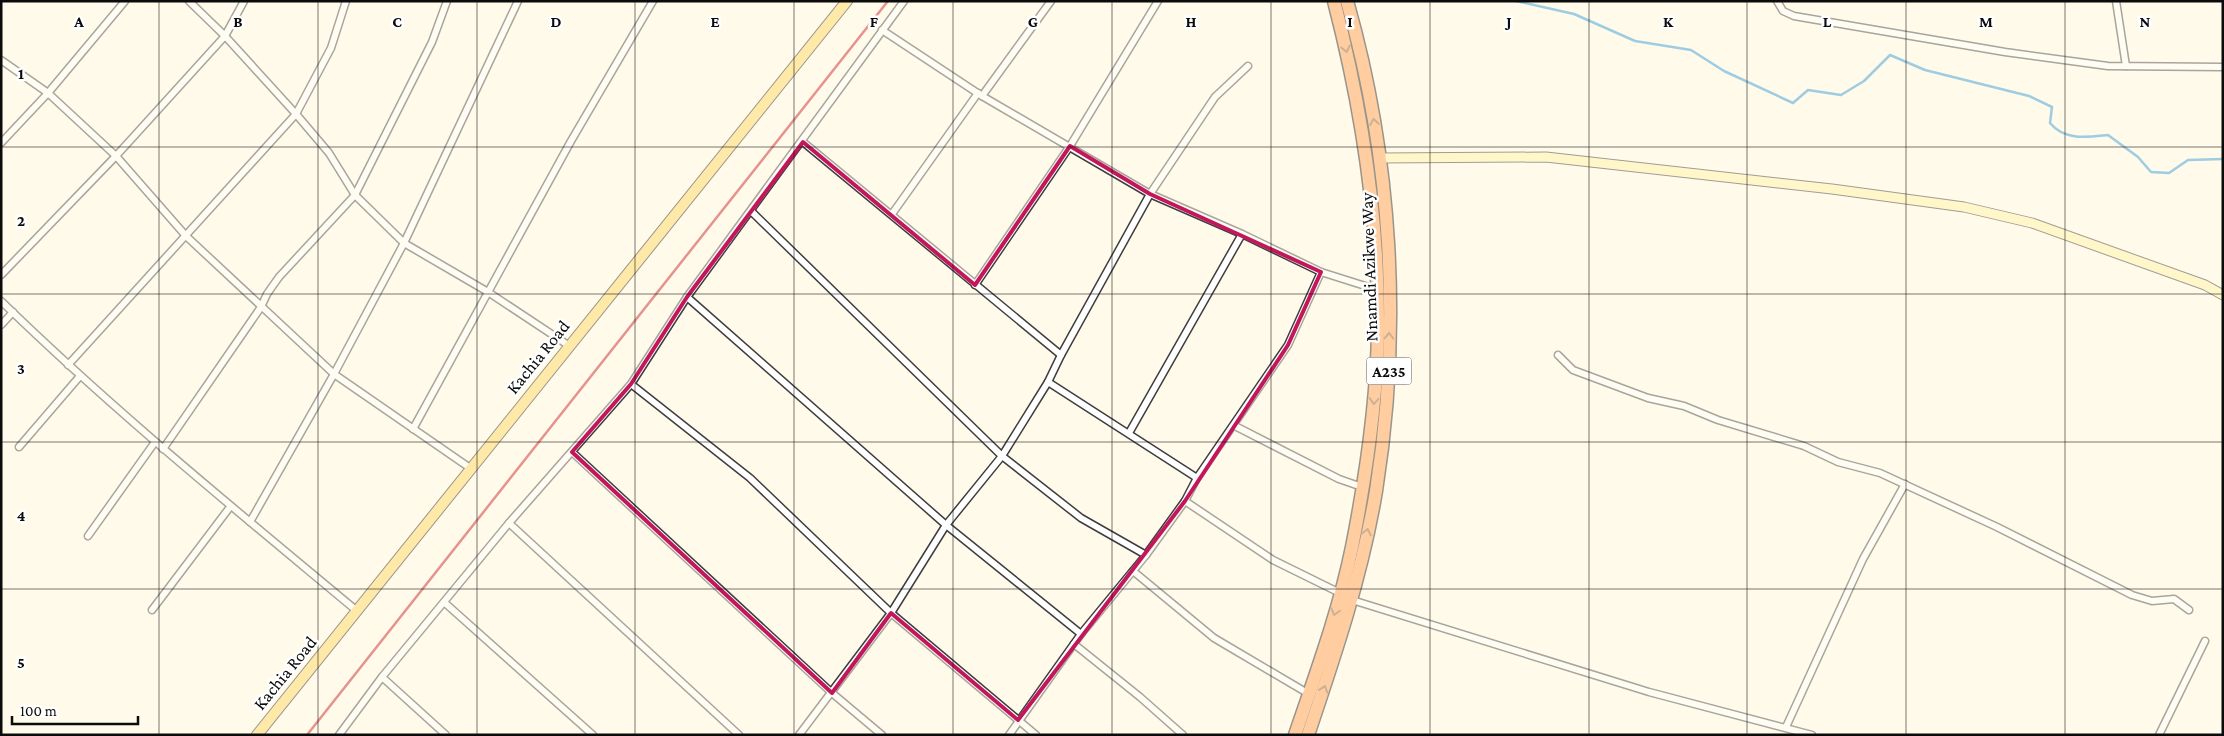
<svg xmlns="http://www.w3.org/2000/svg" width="2224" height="736" font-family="'Crimson Pro',serif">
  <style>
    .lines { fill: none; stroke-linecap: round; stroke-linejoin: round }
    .stream { stroke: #2896da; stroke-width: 2.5 }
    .street-casing { stroke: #3e3e3e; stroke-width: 9 }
    .secondary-casing { stroke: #2d2d2d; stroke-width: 11 }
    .primary-casing { stroke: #1c1c1c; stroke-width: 12 }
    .highway-casing { stroke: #1c1c1c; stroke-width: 15 }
    .street { stroke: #fff; stroke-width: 6 }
    .secondary { stroke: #fff3a4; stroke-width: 9 }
    .primary { stroke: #ffd459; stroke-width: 10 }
    .highway { stroke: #ff9847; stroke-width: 12 }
    .rail { stroke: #c71722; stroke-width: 2.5 }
    .oneway { stroke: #91592c }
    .marked { fill: none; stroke: #c2185b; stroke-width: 4; stroke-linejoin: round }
    .grid { fill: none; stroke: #0b0b0b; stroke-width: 1; stroke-opacity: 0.55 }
    .labels { text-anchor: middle; stroke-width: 5; stroke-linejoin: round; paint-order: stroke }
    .shield { fill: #fff; stroke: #545454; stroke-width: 1 }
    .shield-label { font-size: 16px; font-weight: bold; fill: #0b0b0b }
    .street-label { font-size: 18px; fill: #0b0b0b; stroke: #fff }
    .grid-label { font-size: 16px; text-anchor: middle; font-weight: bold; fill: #0b0b0b; stroke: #fff; stroke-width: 5; stroke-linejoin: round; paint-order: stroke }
  </style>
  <rect width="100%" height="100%" fill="#fffae9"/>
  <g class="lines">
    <!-- stream -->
    <path class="stream" d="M1516 1 1574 14 1635 41 1691 50 1724 71 1793 103 1808 90 1841 95 1864 81 1890 55 1925 70 2029 96 2052 107 2050 123C2065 141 2087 137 2108 135L2138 157 2151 172 2169 173 2188 160 2223 159"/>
    <!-- street casing -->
    <g class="street-casing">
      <g id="street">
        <path d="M189 1 225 36 296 114 329 153 355 195 404 243 488 292 568 345"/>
        <path d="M1777 1 1783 11 1794 16 2005 52 2108 66 2223 67"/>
        <path d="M2116 1 2126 66"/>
        <path d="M882 30 982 96 1150 194 1242 234 1321 272 1378 290"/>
        <path d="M1 60 48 93 116 156 186 236 334 374 470 468"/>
        <path d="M982 96 1051 1"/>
        <path d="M803 142 1061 355"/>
        <path d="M1 143 48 93 125 1"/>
        <path d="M751 211 1002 456 1081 518 1146 555"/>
        <path d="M892 214 978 93"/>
        <path d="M1 275 116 156 225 36 244 1"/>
        <path d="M975 285 1070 146 1158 1"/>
        <path d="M687 297 946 525 1081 634"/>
        <path d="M1 301C114 411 236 510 357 611"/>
        <path d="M1 325 13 312"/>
        <path d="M1558 355 1573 370 1648 398 1684 406 1718 420 1804 446 1838 462 1880 473 1997 527 2132 595 2152 601 2174 599 2189 610"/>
        <path d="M68 365 296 114 331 48 346 1"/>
        <path d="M1048 382 1197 478"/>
        <path d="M631 384 750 478 891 613 1036 735"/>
        <path d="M1235 426 1339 479 1362 487"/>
        <path d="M413 429 571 141 653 1"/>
        <path d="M1129 433 1242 234"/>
        <path d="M19 447 80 376"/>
        <path d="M163 449 261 307 267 294 279 277 355 195 432 42 447 1"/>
        <path d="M572 452 832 693 882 735"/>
        <path d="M1185 501 1273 560 1340 593"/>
        <path d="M250 522 334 374 404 243 518 1"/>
        <path d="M509 523 739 735"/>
        <path d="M88 536 155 442"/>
        <path d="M1133 571 1214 638 1309 694"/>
        <path d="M1352 600 1649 692 1812 735"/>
        <path d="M445 603 593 735"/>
        <path d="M152 610 230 507"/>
        <path d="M1074 644 1140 697 1183 735"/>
        <path d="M382 677 446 735"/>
        <path d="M1786 727 1863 559 1905 484"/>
        <path d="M339 735 382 677 509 523 631 384 687 297 904 1"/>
        <path d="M799 735 891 613 946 525 1002 456 1048 382 1061 355 1150 194 1215 97 1248 66"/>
        <path d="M1009 735 1081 634 1146 555 1185 501 1197 478 1288 345 1321 272"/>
        <path d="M2159 735 2205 641"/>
      </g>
    </g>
    <!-- secondary casing -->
    <g class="secondary-casing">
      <path id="secondary" d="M1379 158 1546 157 1832 189 1964 207 2032 223 2205 285 2223 295"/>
    </g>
    <!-- primary casing -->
    <g class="primary-casing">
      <path id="primary" d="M257 735 847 1"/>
    </g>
    <!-- highway casing -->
    <g class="highway-casing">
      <g id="highway">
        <path d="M1295 735C1316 673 1339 611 1352 547 1366 476 1377 402 1378 330 1379 218 1362 109 1334 1"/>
        <path d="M1308 735C1335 655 1362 575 1376 491 1402 329 1392 159 1347 1"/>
      </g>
    </g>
    <!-- street -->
    <use href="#street" class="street"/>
    <!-- secondary -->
    <use href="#secondary" class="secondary"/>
    <!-- primary -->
    <use href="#primary" class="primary"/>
    <!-- highway -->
    <use href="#highway" class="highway"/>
    <!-- rail -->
    <path class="rail" d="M307 735 888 1"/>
  </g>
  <!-- one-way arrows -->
  <defs><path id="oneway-chevron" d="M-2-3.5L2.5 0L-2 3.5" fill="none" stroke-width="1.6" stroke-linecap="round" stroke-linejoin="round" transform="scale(1.25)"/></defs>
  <g class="oneway">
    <use href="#oneway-chevron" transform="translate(1346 49) rotate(78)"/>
    <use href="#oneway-chevron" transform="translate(1374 122) rotate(-99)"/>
    <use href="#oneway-chevron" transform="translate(1389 336) rotate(-89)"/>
    <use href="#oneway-chevron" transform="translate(1374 401) rotate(94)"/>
    <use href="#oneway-chevron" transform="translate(1367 532) rotate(-77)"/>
    <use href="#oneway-chevron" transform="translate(1335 612) rotate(106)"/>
    <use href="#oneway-chevron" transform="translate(1324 689) rotate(-71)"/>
  </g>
  <!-- marked area -->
  <path d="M0 0H2224V736H0ZM803 142 975 285 1070 146 1150 194 1321 272 1288 345 1185 501 1018 720 891 613 832 693 572 452 631 384 687 297Z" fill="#fffae9" fill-opacity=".55" fill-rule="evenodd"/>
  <path class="marked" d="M803 142 975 285 1070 146 1150 194 1321 272 1288 345 1185 501 1018 720 891 613 832 693 572 452 631 384 687 297Z"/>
  <!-- grid -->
  <path class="grid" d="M159 1V735M318 1V735M477 1V735M635 1V735M794 1V735M953 1V735M1112 1V735M1271 1V735M1430 1V735M1589 1V735M1747 1V735M1906 1V735M2065 1V735M1 147H2223M1 294H2223M1 442H2223M1 589H2223"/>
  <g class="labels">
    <!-- shield labels -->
    <rect class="shield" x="1366.5" y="357.5" width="45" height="27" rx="4"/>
    <g class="shield-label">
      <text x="1389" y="377">A235</text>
    </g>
    <!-- street labels -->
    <g class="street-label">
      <text transform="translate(1369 267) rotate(-92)" y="6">Nnamdi Azikwe Way</text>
      <text transform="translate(538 357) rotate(-51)" y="6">Kachia Road</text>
      <text transform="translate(285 673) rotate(-51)" y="6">Kachia Road</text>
    </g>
  </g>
  <g class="grid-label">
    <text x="79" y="27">A</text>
    <text x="238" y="27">B</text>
    <text x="397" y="27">C</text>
    <text x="556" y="27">D</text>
    <text x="715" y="27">E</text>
    <text x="874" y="27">F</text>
    <text x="1033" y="27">G</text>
    <text x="1191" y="27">H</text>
    <text x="1350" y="27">I</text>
    <text x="1509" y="27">J</text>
    <text x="1668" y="27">K</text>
    <text x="1827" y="27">L</text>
    <text x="1986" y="27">M</text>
    <text x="2145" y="27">N</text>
    <text x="21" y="79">1</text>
    <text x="21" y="226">2</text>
    <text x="21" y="374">3</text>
    <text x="21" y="521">4</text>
    <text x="21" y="668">5</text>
  </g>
  <!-- border -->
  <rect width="2224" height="736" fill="none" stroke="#0b0b0b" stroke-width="5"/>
  <!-- scale -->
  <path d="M12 716v8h126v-8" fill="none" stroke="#0b0b0b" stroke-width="2.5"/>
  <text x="20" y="716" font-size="15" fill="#0b0b0b" stroke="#ffffff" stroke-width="4" paint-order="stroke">100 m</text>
</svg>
